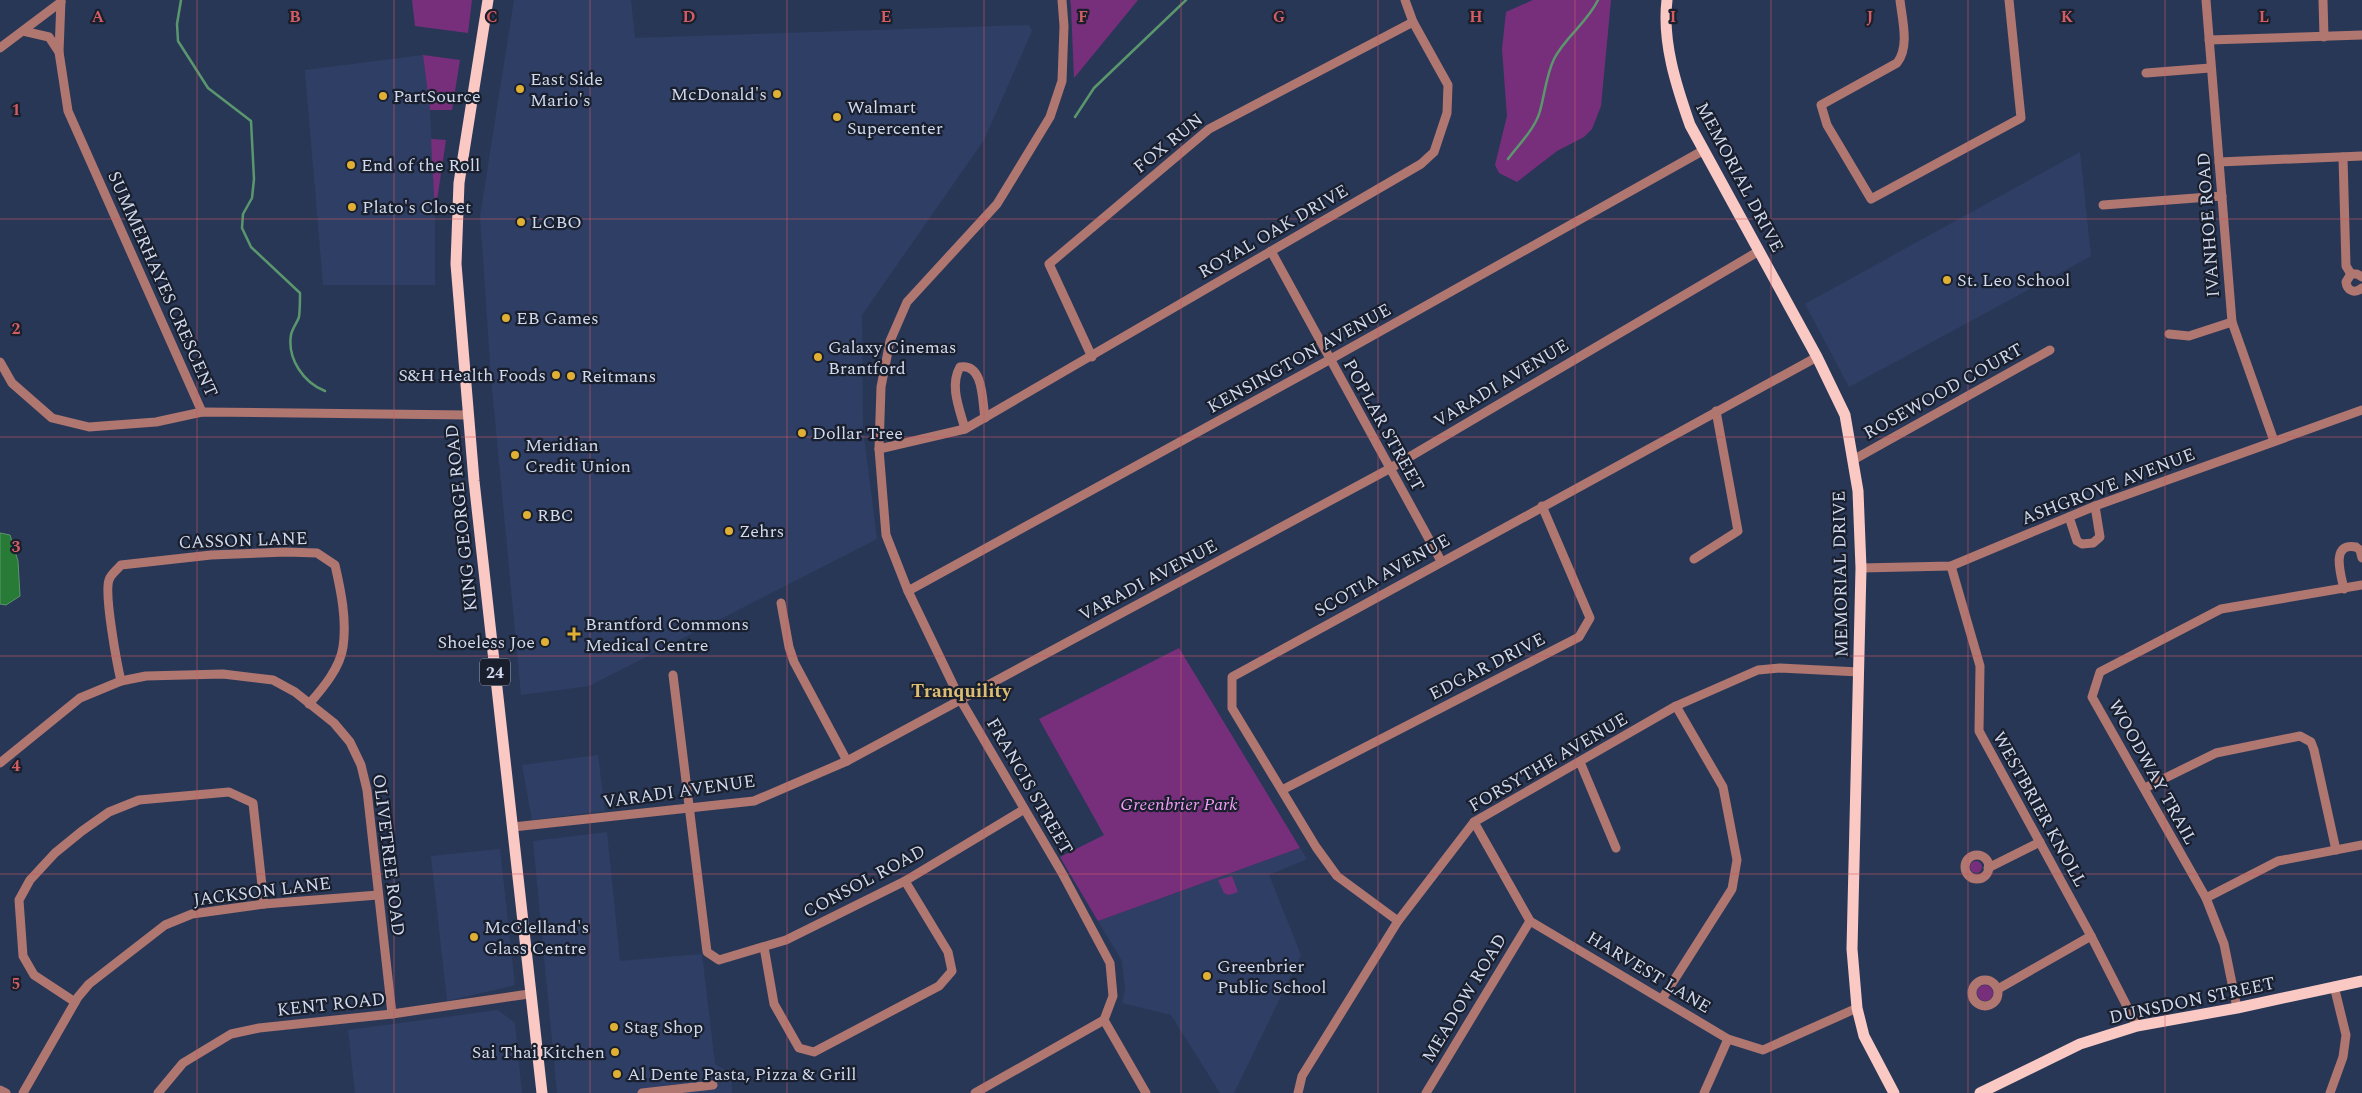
<svg xmlns="http://www.w3.org/2000/svg" width="2362" height="1093" font-family="Spectral,serif">
  <style>
    .built { fill: #2f3e65 }
    .green { fill: #782f7b }
    .water { fill: #277b36; stroke: #5a976d }
    .lines { fill: none; stroke-linecap: round; stroke-linejoin: round }
    .stream { stroke: #5a976d; stroke-width: 2.5 }
    .minor { stroke: #b07670; stroke-width: 9 }
    .major { stroke: #fac9c4; stroke-width: 11 }
    .grid { fill: none; stroke: #d45d63; stroke-width: 1; stroke-opacity: 0.55 }
    .poi-dot { fill: #e0b034; stroke: #191f2d; stroke-width: 2 }
    .labels { text-anchor: middle; stroke-width: 4.5; stroke-linejoin: round; paint-order: stroke }
    .shield { fill: #191f2d; stroke: #99a1b3; stroke-width: 1 }
    .shield-label { font-size: 16px; font-weight: bold; fill: #d0d9ed }
    .poi-label { font-size: 18px; fill: #d0d9ed; stroke: #191f2d; text-anchor: start }
    .street-label { font-size: 18px; fill: #d0d9ed; stroke: #191f2d }
    .park-label { font-size: 18px; font-style: italic; fill: #f59cf7; stroke: #191f2d }
    .neighbourhood-label { font-size: 19px; font-weight: bold; fill: #ddbd73; stroke: #191f2d }
    .grid-label { font-size: 16px; text-anchor: middle; font-weight: bold; fill: #d45d63; stroke: #191f2d; stroke-width: 4.5; stroke-linejoin: round; paint-order: stroke }
  </style>
  <rect width="100%" height="100%" fill="#293757"/>
  <!-- built -->
  <g class="built">
    <path d="M514 0H631L635 38 1029 25 1032 31 984 140 862 315 863 429 877 539 589 686 521 695 491 377 480 216Z"/>
    <path d="M423 55 430 110 435 214V285H323L305 70Z"/>
    <path d="M2080 152 2091 256 1849 387 1805 304Z"/>
    <path d="M598 755 605 811 532 820 522 765Z"/>
    <path d="M607 832 620 961 702 954 715 1064 731 1074 732 1093H557L533 841Z"/>
    <path d="M1300 848 1307 859 1269 875 1301 955 1234 1093H1220L1171 1015 1122 1003 1125 990 1122 961 1098 921Z"/>
    <path d="M500 849 515 985 447 1001 431 856Z"/>
    <path d="M498 1010 515 1023 522 1093H355L348 1030Z"/>
  </g>
  <!-- green -->
  <g class="green">
    <path d="M412 0H472L468 33 415 26Z"/>
    <path d="M1070 0H1138L1074 78 1071 6Z"/>
    <path d="M1533 0H1611L1601 106 1592 129 1584 137 1557 151 1517 182 1499 173 1495 165 1507 116 1502 49 1506 12Z"/>
    <path d="M423 55 460 60 452 110H430Z"/>
    <path d="M431 139 446 140 435 214Z"/>
    <path d="M1179 648 1300 848 1098 921 1060 857 1104 835 1039 719Z"/>
    <circle cx="1976" cy="867" r="6"/>
    <path d="M1232 876 1238 892 1229 895 1224 893 1218 880Z"/>
    <circle cx="1985" cy="993" r="8"/>
  </g>
  <!-- water -->
  <path class="water" d="M0 533 10 535 18 561 20 596 6 605 0 604Z"/>
  <g class="lines">
    <!-- stream -->
    <g class="stream">
      <path d="M181 0 177 24 178 41 208 88 251 121 254 179 252 198 243 214 242 228 251 247 300 293C300 301 300 310 299 317 297 323 292 329 291 335 287 359 304 383 325 391"/>
      <path d="M1075 117 1094 88 1186 0"/>
      <path d="M1508 159C1519 144 1535 129 1540 111 1545 93 1546 76 1554 59 1565 37 1587 23 1598 0"/>
    </g>
    <!-- minor -->
    <g class="minor">
      <path d="M61 0 59 52 68 111 202 412"/>
      <path d="M1062 0 1064 26 1062 81 1050 117 997 204 907 302 890 341 881 387 879 449 886 535 908 591 960 699 1062 873 1110 963 1113 996 1104 1020"/>
      <path d="M1900 0C1902 19 1910 47 1897 63L1821 105 1827 125 1871 199 2021 118 2009 0"/>
      <path d="M2206 0 2232 322 2274 441"/>
      <path d="M2323 0 2324 37"/>
      <path d="M23 31 49 37 59 52"/>
      <path d="M2209 40 2362 35"/>
      <path d="M0 48 61 2"/>
      <path d="M2146 73 2210 68"/>
      <path d="M2343 157 2346 266 2351 274"/>
      <path d="M2219 162 2362 156"/>
      <path d="M2103 205 2222 196"/>
      <path d="M1271 251 1441 561"/>
      <path d="M2362 277 2357 274H2351L2346 282C2347 291 2355 294 2362 288"/>
      <path d="M2169 334 2189 336 2232 322"/>
      <path d="M1092 357 1049 264 1209 129 1413 22"/>
      <path d="M0 362 12 383 52 418 89 427 156 422 202 412 467 415"/>
      <path d="M965 429C960 410 949 386 960 367 984 363 982 401 985 418"/>
      <path d="M879 449 965 429 1421 164 1434 152 1447 113 1448 85 1413 22 1405 0"/>
      <path d="M1853 460 2050 350"/>
      <path d="M2069 517 2077 541 2082 544 2093 543 2100 537 2095 506"/>
      <path d="M1694 559 1738 531 1716 411"/>
      <path d="M1951 566 1980 666 1979 731 2091 936 2137 1026"/>
      <path d="M1861 568 1951 566 2095 506 2362 410"/>
      <path d="M2344 589C2341 575 2330 542 2356 547L2360 550 2362 558"/>
      <path d="M908 591 1329 360 1704 150"/>
      <path d="M781 603 789 647 794 662 847 761"/>
      <path d="M673 675 707 952 719 960 786 940 905 881 1023 810"/>
      <path d="M121 681C117 664 104 594 109 580 110 575 118 569 121 565L211 555 286 552 317 553 335 565C341 591 347 620 343 647 340 668 323 688 309 704"/>
      <path d="M1580 762 1616 848"/>
      <path d="M0 763 80 698 121 681 146 676 223 674 273 680 295 692 334 723 350 742 361 765 367 790 392 1014"/>
      <path d="M2145 788 2216 753 2300 736 2311 742 2314 750 2336 850"/>
      <path d="M1282 790 1579 637 1590 618 1542 506"/>
      <path d="M1474 822 1530 921 1728 1039 1763 1050 1857 1008"/>
      <path d="M513 827 754 801 847 761 1389 469 1759 251"/>
      <circle cx="1977" cy="867" r="12"/>
      <path d="M1988 868 2040 842"/>
      <path d="M2206 898 2278 861 2362 845"/>
      <path d="M1398 921 1337 876 1316 847 1232 708V677L1817 357"/>
      <path d="M764 947 774 1004 799 1048 814 1052 939 986 952 971 948 952 905 881"/>
      <circle cx="1985" cy="993" r="13"/>
      <path d="M1998 989 2091 936"/>
      <path d="M1662 999 1732 889 1737 860 1723 787 1676 706"/>
      <path d="M75 1002 34 975 23 956 19 900 30 880 55 853 82 831 109 812 139 800 229 792 253 803 264 904"/>
      <path d="M2237 1008 2224 944 2206 898 2092 697 2100 672 2221 609 2362 585"/>
      <path d="M1104 1020 1146 1093"/>
      <path d="M0 1090 6 1093"/>
      <path d="M23 1093 78 997 89 984 165 925 192 914 264 904 378 895"/>
      <path d="M158 1093 183 1063 231 1034 259 1028 392 1014 529 994"/>
      <path d="M642 1093 713 1085"/>
      <path d="M975 1093 1104 1020"/>
      <path d="M1298 1093 1302 1076 1398 921 1474 822 1676 706 1758 670 1780 668 1859 672"/>
      <path d="M1426 1093 1530 921"/>
      <path d="M1704 1093 1728 1039"/>
      <path d="M2330 1093 2343 1057 2346 1035 2334 986"/>
    </g>
    <!-- major -->
    <g class="major">
      <path d="M488 0 459 183 456 264 474 481 542 1093"/>
      <path d="M1667 0C1662 42 1676 85 1690 125L1817 357 1845 415 1858 491 1861 568 1852 949 1857 1008 1864 1036 1894 1093"/>
      <path d="M1980 1093 2080 1044 2137 1026 2237 1008 2362 981"/>
    </g>
  </g>
  <!-- grid -->
  <path class="grid" d="M197 0V1093M394 0V1093M590 0V1093M787 0V1093M984 0V1093M1181 0V1093M1378 0V1093M1575 0V1093M1771 0V1093M1968 0V1093M2165 0V1093M0 219H2362M0 437H2362M0 656H2362M0 874H2362"/>
  <!-- markers -->
  <g class="poi-dot">
    <circle cx="520" cy="89" r="5"/>
    <circle cx="777" cy="94" r="5"/>
    <circle cx="383" cy="96" r="5"/>
    <circle cx="837" cy="117" r="5"/>
    <circle cx="351" cy="165" r="5"/>
    <circle cx="352" cy="207" r="5"/>
    <circle cx="521" cy="222" r="5"/>
    <circle cx="1947" cy="280" r="5"/>
    <circle cx="506" cy="318" r="5"/>
    <circle cx="818" cy="357" r="5"/>
    <circle cx="556" cy="375" r="5"/>
    <circle cx="571" cy="376" r="5"/>
    <circle cx="802" cy="433" r="5"/>
    <circle cx="515" cy="455" r="5"/>
    <circle cx="527" cy="515" r="5"/>
    <circle cx="729" cy="531" r="5"/>
    <path d="M571.5 626.5h5v5h5v5h-5v5h-5v-5h-5v-5h5z"/>
    <circle cx="545" cy="642" r="5"/>
    <circle cx="474" cy="937" r="5"/>
    <circle cx="1207" cy="976" r="5"/>
    <circle cx="614" cy="1027" r="5"/>
    <circle cx="615" cy="1052" r="5"/>
    <circle cx="617" cy="1074" r="5"/>
  </g>
  <g class="labels">
    <!-- shield labels -->
    <rect class="shield" x="480" y="658.5" width="30" height="27" rx="4"/>
    <g class="shield-label">
      <text x="495" y="678">24</text>
    </g>
    <!-- poi labels -->
    <g class="poi-label">
      <text x="530" y="85">East Side<tspan x="530" dy="21">Mario's</tspan></text>
      <text x="767" y="100" text-anchor="end">McDonald's</text>
      <text x="393" y="102">PartSource</text>
      <text x="847" y="113">Walmart<tspan x="847" dy="21">Supercenter</tspan></text>
      <text x="361" y="171">End of the Roll</text>
      <text x="362" y="213">Plato's Closet</text>
      <text x="531" y="228">LCBO</text>
      <text x="1957" y="286">St. Leo School</text>
      <text x="516" y="324">EB Games</text>
      <text x="828" y="353">Galaxy Cinemas<tspan x="828" dy="21">Brantford</tspan></text>
      <text x="546" y="381" text-anchor="end">S&amp;H Health Foods</text>
      <text x="581" y="382">Reitmans</text>
      <text x="812" y="439">Dollar Tree</text>
      <text x="525" y="451">Meridian<tspan x="525" dy="21">Credit Union</tspan></text>
      <text x="537" y="521">RBC</text>
      <text x="739" y="537">Zehrs</text>
      <text x="585" y="630">Brantford Commons<tspan x="585" dy="21">Medical Centre</tspan></text>
      <text x="535" y="648" text-anchor="end">Shoeless Joe</text>
      <text x="484" y="933">McClelland's<tspan x="484" dy="21">Glass Centre</tspan></text>
      <text x="1217" y="972">Greenbrier<tspan x="1217" dy="21">Public School</tspan></text>
      <text x="624" y="1033">Stag Shop</text>
      <text x="605" y="1058" text-anchor="end">Sai Thai Kitchen</text>
      <text x="627" y="1080">Al Dente Pasta, Pizza &amp; Grill</text>
    </g>
    <!-- street labels -->
    <g class="street-label">
      <text transform="translate(1168 143) rotate(-39)" y="6">FOX RUN</text>
      <text transform="translate(1740 177) rotate(62)" y="6">MEMORIAL DRIVE</text>
      <text transform="translate(2208 225) rotate(-94)" y="6">IVANHOE ROAD</text>
      <text transform="translate(1273 231) rotate(-30)" y="6">ROYAL OAK DRIVE</text>
      <text transform="translate(163 284) rotate(66)" y="6">SUMMERHAYES CRESCENT</text>
      <text transform="translate(1299 358) rotate(-29)" y="6">KENSINGTON AVENUE</text>
      <text transform="translate(1501 383) rotate(-31)" y="6">VARADI AVENUE</text>
      <text transform="translate(1943 391) rotate(-29)" y="6">ROSEWOOD COURT</text>
      <text transform="translate(1384 425) rotate(61)" y="6">POPLAR STREET</text>
      <text transform="translate(2108 486) rotate(-21)" y="6">ASHGROVE AVENUE</text>
      <text transform="translate(461 518) rotate(-96)" y="6">KING GEORGE ROAD</text>
      <text transform="translate(243 540) rotate(-2)" y="6">CASSON LANE</text>
      <text transform="translate(1840 574) rotate(-91)" y="6">MEMORIAL DRIVE</text>
      <text transform="translate(1382 575) rotate(-29)" y="6">SCOTIA AVENUE</text>
      <text transform="translate(1148 580) rotate(-28)" y="6">VARADI AVENUE</text>
      <text transform="translate(1487 666) rotate(-27)" y="6">EDGAR DRIVE</text>
      <text transform="translate(1548 762) rotate(-30)" y="6">FORSYTHE AVENUE</text>
      <text transform="translate(2153 772) rotate(61)" y="6">WOODWAY TRAIL</text>
      <text transform="translate(1030 786) rotate(60)" y="6">FRANCIS STREET</text>
      <text transform="translate(679 791) rotate(-8)" y="6">VARADI AVENUE</text>
      <text transform="translate(2040 809) rotate(61)" y="6">WESTBRIER KNOLL</text>
      <text transform="translate(389 855) rotate(83)" y="6">OLIVETREE ROAD</text>
      <text transform="translate(864 881) rotate(-28)" y="6">CONSOL ROAD</text>
      <text transform="translate(262 891) rotate(-7)" y="6">JACKSON LANE</text>
      <text transform="translate(1649 972) rotate(31)" y="6">HARVEST LANE</text>
      <text transform="translate(1464 998) rotate(-59)" y="6">MEADOW ROAD</text>
      <text transform="translate(2192 1000) rotate(-12)" y="6">DUNSDON STREET</text>
      <text transform="translate(331 1004) rotate(-6)" y="6">KENT ROAD</text>
    </g>
    <!-- park labels -->
    <g class="park-label">
      <text x="1179" y="810">Greenbrier Park</text>
    </g>
    <!-- neighbourhood labels -->
    <g class="neighbourhood-label">
      <text x="961" y="697">Tranquility</text>
    </g>
  </g>
  <g class="grid-label">
    <text x="98" y="22">A</text>
    <text x="295" y="22">B</text>
    <text x="492" y="22">C</text>
    <text x="689" y="22">D</text>
    <text x="886" y="22">E</text>
    <text x="1083" y="22">F</text>
    <text x="1279" y="22">G</text>
    <text x="1476" y="22">H</text>
    <text x="1673" y="22">I</text>
    <text x="1870" y="22">J</text>
    <text x="2067" y="22">K</text>
    <text x="2264" y="22">L</text>
    <text x="16" y="115">1</text>
    <text x="16" y="334">2</text>
    <text x="16" y="552">3</text>
    <text x="16" y="771">4</text>
    <text x="16" y="989">5</text>
  </g>
</svg>
